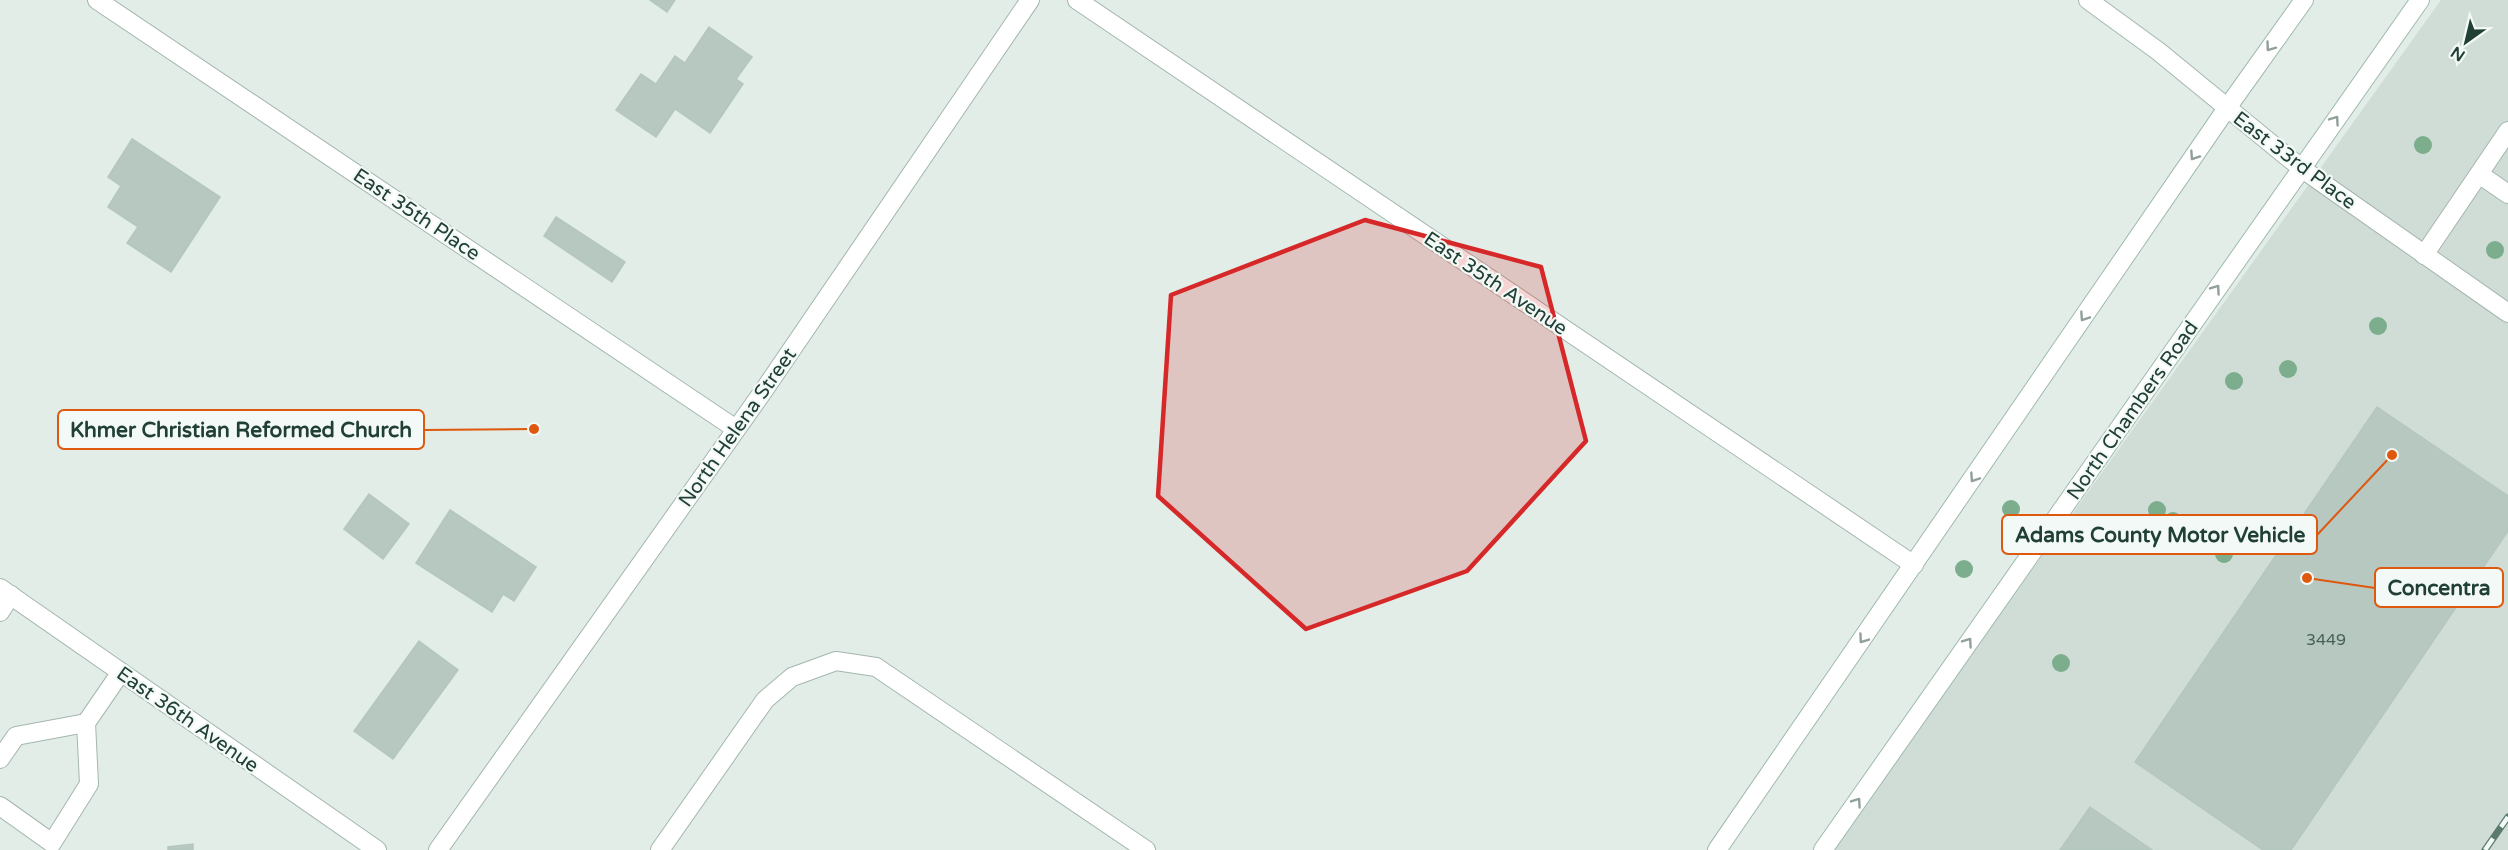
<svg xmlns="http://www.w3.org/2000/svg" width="2508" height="850" font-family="'Varela Round',sans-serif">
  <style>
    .built { fill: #d0ddd6 }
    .building { fill: #b7c8c0; stroke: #b4c7be; stroke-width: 1.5 }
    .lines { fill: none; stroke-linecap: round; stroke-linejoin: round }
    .service-casing { stroke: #a4b6af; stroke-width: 20 }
    .minor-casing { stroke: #a4b6af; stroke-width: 20 }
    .secondary-casing { stroke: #a0baaf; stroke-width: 20 }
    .service { stroke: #fff; stroke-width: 18 }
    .minor { stroke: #fff; stroke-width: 18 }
    .secondary { stroke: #fff; stroke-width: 18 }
    .rail-casing { stroke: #5b7b70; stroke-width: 7 }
    .rail { stroke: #f3f9f6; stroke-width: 4.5; stroke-dasharray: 14; stroke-linecap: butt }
    .tree { fill: #7cad8d }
    .oneway { stroke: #90a09a }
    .marked { fill: #d62828; fill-opacity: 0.2; stroke: #d62828; stroke-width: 4.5; stroke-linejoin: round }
    .labels { text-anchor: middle; stroke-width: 4.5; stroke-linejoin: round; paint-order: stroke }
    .number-label { font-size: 16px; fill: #466258 }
    .street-label { font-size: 20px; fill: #214035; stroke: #f3f9f6 }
    .leader { fill: none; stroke: #de580e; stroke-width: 2 }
    .callout-dot { fill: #de580e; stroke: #f3f9f6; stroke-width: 2 }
    .callout { fill: #f3f9f6; stroke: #de580e; stroke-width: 2 }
    .callout-label { font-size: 21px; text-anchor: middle; font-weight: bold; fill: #214035 }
  </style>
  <rect width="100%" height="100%" fill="#e2ede8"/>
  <!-- built -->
  <path class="built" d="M2441 0H2508V850H1831Z"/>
  <!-- building -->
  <g class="building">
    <path d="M650 0H675L667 12Z"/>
    <path d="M709 27 752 57 736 79 743 84 710 133 675 109 656 137 616 110 641 74 656 84 675 56 685 63Z"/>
    <path d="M132 139 220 197 171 272 127 243 138 227 108 207 121 186 108 177Z"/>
    <path d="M556 217 625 262 612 282 544 236Z"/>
    <path d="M2377 407 2508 496V531L2291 850H2263L2135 762Z"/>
    <path d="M369 494 409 524 383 559 344 529Z"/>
    <path d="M450 510 536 567 514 601 503 594 492 612 416 563Z"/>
    <path d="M419 641 458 670 393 759 354 731Z"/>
    <path d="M2090 807 2152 850H2060Z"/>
    <path d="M193 844V850H168V847Z"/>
  </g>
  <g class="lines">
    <!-- service casing -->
    <g class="service-casing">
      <g id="service">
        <path d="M2479 174 2508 194"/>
        <path d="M2424 255 2508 131"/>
        <path d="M0 612 11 595"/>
        <path d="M0 759 16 736 86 723"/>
        <path d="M0 806 52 843 89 784 86 723 121 672"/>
        <path d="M660 850 765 700 792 677 836 661 876 667 1146 850"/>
      </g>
    </g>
    <!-- minor casing -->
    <g class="minor-casing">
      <g id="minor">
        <path d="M97 0 736 429"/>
        <path d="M1077 0 1914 565"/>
        <path d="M2088 0 2158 51 2301 168 2508 313"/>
        <path d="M0 588 377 850"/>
        <path d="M438 850 762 393 1030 0"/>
      </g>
    </g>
    <!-- secondary casing -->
    <g class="secondary-casing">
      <g id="secondary">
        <path d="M1717 850 2227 108 2304 0"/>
        <path d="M1823 850 2420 0"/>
      </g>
    </g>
    <!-- service -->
    <use href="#service" class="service"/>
    <!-- minor -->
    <use href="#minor" class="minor"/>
    <!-- secondary -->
    <use href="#secondary" class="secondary"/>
    <!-- rail casing -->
    <g class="rail-casing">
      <path id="rail" d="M2485 850 2508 817"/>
    </g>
    <!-- rail -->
    <use href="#rail" class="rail"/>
  </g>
  <!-- trees -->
  <g class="tree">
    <circle cx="2423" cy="145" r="9"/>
    <circle cx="2495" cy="250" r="9"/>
    <circle cx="2378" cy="326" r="9"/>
    <circle cx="2288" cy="369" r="9"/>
    <circle cx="2234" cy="381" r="9"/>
    <circle cx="2011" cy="509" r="9"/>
    <circle cx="2157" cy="510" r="9"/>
    <circle cx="2173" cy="521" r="9"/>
    <circle cx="2224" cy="554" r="9"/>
    <circle cx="1964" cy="569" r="9"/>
    <circle cx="2061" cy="663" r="9"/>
  </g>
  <!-- one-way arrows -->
  <defs><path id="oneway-chevron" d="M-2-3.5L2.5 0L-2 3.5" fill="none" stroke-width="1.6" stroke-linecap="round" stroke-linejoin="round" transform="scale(1.5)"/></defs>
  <g class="oneway">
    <use href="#oneway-chevron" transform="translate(2270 47) rotate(126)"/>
    <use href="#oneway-chevron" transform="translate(2335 120) rotate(-55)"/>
    <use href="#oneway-chevron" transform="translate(2194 156) rotate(124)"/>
    <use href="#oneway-chevron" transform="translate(2216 289) rotate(-55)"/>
    <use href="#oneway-chevron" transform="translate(2084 317) rotate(124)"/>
    <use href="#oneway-chevron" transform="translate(1974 478) rotate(124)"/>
    <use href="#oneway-chevron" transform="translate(1863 639) rotate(125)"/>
    <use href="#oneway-chevron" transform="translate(1968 642) rotate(-55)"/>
    <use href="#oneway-chevron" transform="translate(1857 802) rotate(-55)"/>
  </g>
  <!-- marked area -->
  <path class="marked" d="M1365 220 1541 267 1586 441 1467 571 1306 629 1158 496 1171 295Z"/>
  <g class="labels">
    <!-- number labels -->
    <g class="number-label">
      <text x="2326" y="645">3449</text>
    </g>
    <!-- street labels -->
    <g class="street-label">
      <text transform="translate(2295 160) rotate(37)" y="7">East 33rd Place</text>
      <text transform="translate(417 214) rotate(34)" y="7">East 35th Place</text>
      <text transform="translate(1496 283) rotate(34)" y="7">East 35th Avenue</text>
      <text transform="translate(2132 410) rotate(-55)" y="7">North Chambers Road</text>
      <text transform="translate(737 427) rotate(-55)" y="7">North Helena Street</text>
      <text transform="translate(188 719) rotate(35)" y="7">East 36th Avenue</text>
    </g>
  </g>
  <!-- callouts -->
  <path class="leader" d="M534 429L424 430M2392 455L2317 535M2307 578L2375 588"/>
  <g class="callout-dot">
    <circle cx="534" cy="429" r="6"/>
    <circle cx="2392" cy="455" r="6"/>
    <circle cx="2307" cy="578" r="6"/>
  </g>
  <g class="callout">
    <rect x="58" y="410" width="366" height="39" rx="6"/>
    <rect x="2002" y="515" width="315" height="39" rx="6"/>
    <rect x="2375" y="568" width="128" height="39" rx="6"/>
  </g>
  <g class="callout-label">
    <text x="241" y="437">Khmer Christian Reformed Church</text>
    <text x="2160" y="542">Adams County Motor Vehicle</text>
    <text x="2439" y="595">Concentra</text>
  </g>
  <!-- north arrow -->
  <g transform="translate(2466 42) rotate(214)" stroke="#f3f9f6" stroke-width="4.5" paint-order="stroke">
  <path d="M0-4.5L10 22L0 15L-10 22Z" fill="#214035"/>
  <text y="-9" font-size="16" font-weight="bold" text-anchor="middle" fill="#214035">N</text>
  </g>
</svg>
